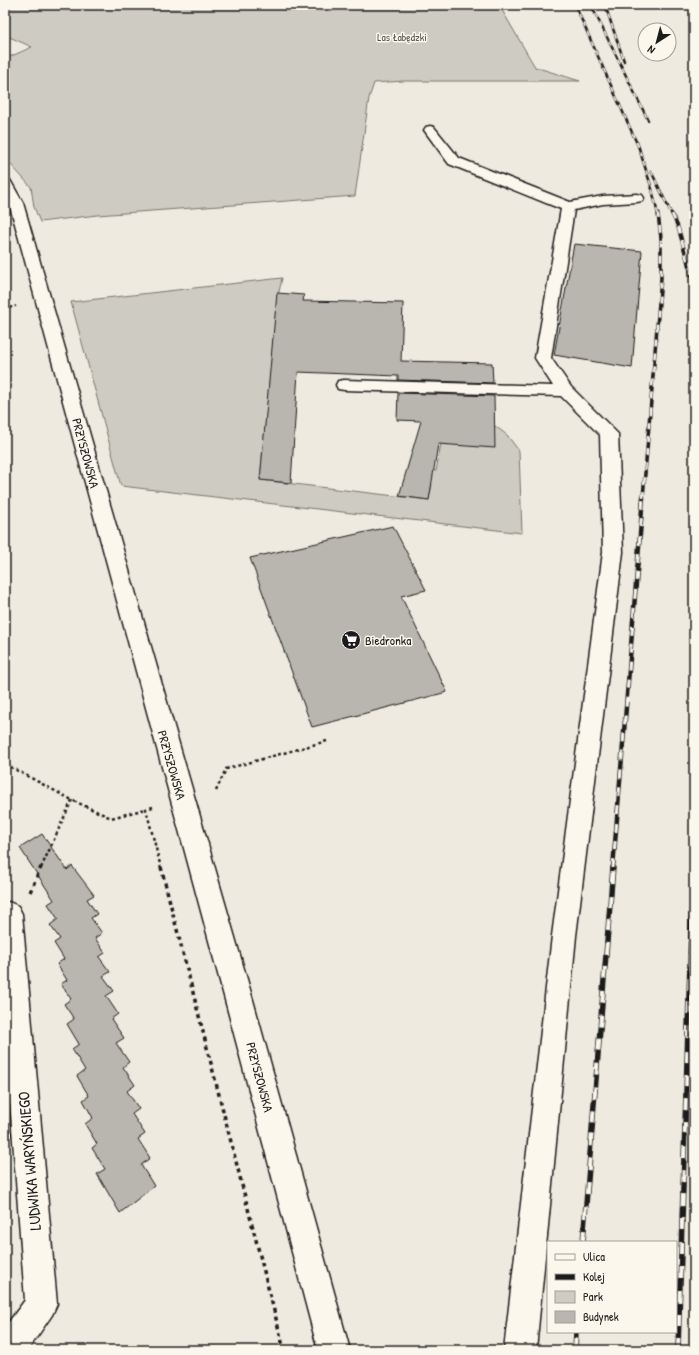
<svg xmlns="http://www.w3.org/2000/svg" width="699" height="1355" font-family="'Patrick Hand',sans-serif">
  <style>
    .green { fill: #ceccc2; stroke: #75746f }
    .building { fill: #b9b6af; stroke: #1c1c1c }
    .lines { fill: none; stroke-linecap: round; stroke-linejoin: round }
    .service-casing { stroke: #1c1c1c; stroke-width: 3 }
    .minor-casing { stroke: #1c1c1c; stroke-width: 3 }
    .tertiary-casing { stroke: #1c1c1c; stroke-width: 3 }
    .path-far2 { stroke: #1c1c1c; stroke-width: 2; stroke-dasharray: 2.5 2.5; stroke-linecap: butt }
    .path-far1 { stroke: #1c1c1c; stroke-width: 2.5; stroke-dasharray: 3 3; stroke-linecap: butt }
    .path { stroke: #1c1c1c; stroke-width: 3.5; stroke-dasharray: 4 4; stroke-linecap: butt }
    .service { fill: #fbf7ec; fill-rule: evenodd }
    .minor { fill: #fbf7ec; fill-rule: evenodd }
    .tertiary { fill: #fbf7ec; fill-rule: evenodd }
    .rail-far3-casing { stroke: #1c1c1c; stroke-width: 2.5 }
    .rail-far2-casing { stroke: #1c1c1c; stroke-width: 3.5 }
    .rail-far1-casing { stroke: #1c1c1c; stroke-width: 4.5 }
    .rail-casing { stroke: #1c1c1c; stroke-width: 5.5 }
    .rail-far3 { stroke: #fbf7ec; stroke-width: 1.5; stroke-dasharray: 5; stroke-linecap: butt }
    .rail-far2 { stroke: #fbf7ec; stroke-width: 2.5; stroke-dasharray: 7; stroke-linecap: butt }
    .rail-far1 { stroke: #fbf7ec; stroke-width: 3; stroke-dasharray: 9; stroke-linecap: butt }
    .rail { stroke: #fbf7ec; stroke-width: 4; stroke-dasharray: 12; stroke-linecap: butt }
    .labels { text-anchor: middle; stroke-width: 3; stroke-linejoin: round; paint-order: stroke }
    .far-park-label { font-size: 11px; fill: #51514e; stroke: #fbf7ec }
    .street-label { font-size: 13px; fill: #1c1c1c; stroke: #fbf7ec }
    .poi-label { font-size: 13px; fill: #1c1c1c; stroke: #fbf7ec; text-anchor: start }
    .near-street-label { font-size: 16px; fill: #1c1c1c; stroke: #fbf7ec }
  </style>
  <rect width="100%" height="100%" fill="#eeeadf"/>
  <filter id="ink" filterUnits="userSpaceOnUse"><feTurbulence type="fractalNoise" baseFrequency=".025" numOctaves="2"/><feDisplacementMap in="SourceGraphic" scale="8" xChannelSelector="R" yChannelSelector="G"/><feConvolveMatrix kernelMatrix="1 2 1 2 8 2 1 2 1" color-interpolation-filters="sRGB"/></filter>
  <g filter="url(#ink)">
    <!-- green -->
    <g class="green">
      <path d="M5 5H499L535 67 580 81H403L374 83 369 98 355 196 97 215 40 222 34 207 31 187 5 158V59L32 47 5 35Z"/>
      <path d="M282 278 277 301 260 480 429 500 432 484 405 479 408 467 436 471 445 422 491 423 507 435 519 451 522 533 121 486 71 302Z"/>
    </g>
    <!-- building -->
    <g class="building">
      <path d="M574 244 642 251 632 368 554 355Z"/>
      <path d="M277 293 304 295 303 301 403 303 401 361 492 363 493 383 398 380V376L298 372 291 483 260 480Z"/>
      <path d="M398 393 494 396 495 448 438 444 429 500 399 496 421 421 397 420Z"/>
      <path d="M393 526 426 590 401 596 447 692 312 727 250 558Z"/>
      <path d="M42 834 67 870 72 866 94 895 87 899 97 914 91 918 102 933 95 938 105 953 99 957 110 972 103 976 114 991 106 996 118 1014 111 1019 124 1038 116 1043 129 1062 123 1067 135 1085 127 1091 139 1109 132 1114 145 1134 138 1139 150 1158 141 1165 154 1186 120 1213 97 1174 105 1169 92 1148 97 1144 85 1124 93 1118 83 1100 89 1096 77 1076 85 1070 72 1049 79 1044 67 1024 74 1019 64 1004 71 999 61 984 67 980 57 964 64 959 54 943 60 939 50 925 58 919 48 904 54 900 20 848Z"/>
    </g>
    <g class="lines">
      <!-- service casing -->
      <g class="service-casing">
        <path id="service" d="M430 126 434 127 459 158 570 202 603 196 637 194 642 195 644 198 642 201 637 202 603 204 574 210 551 358 571 387 618 434 623 552 576 936 536 1350H504L552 936 603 552 600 435 561 396 344 390 338 389 336 385 338 381 344 380 553 386 535 358 561 209 449 164 424 130 426 127Z"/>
      </g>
      <!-- minor casing -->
      <g class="minor-casing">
        <path id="minor" d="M9 902 18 906 22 914 57 1304 52 1315 28 1350H5V1327L25 1300 5 1034V904Z"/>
      </g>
      <!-- tertiary casing -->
      <g class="tertiary-casing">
        <path id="tertiary" d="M5 179 10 180 23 203 253 1000 350 1350H318L225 1000 15 224 9 203 5 196Z"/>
      </g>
      <!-- path-far2 -->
      <path class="path-far2" d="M5 309 16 306"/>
      <!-- path-far1 -->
      <g class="path-far1">
        <path d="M5 764 72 800 111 818 146 809"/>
        <path d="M216 791 226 769 327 741"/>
        <path d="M153 807 146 809 161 868"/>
        <path d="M41 868 72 800"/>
      </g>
      <!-- path -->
      <g class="path">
        <path d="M161 867 284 1350"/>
        <path d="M30 892 41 867"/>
      </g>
      <!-- service -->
      <use href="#service" class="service"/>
      <!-- minor -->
      <use href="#minor" class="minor"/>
      <!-- tertiary -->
      <use href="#tertiary" class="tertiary"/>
      <!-- rail-far3 casing -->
      <g class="rail-far3-casing">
        <g id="rail-far3">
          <path d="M575 5 639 148"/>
          <path d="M591 5 648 120"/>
          <path d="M605 5 624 61"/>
          <path d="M637 142 652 189 658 215"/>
          <path d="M651 171 672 215"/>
        </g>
      </g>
      <!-- rail-far2 casing -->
      <g class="rail-far2-casing">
        <g id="rail-far2">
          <path d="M672 214 678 227 694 285"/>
          <path d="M643 498 661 278V238L658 214"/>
        </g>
      </g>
      <!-- rail-far1 casing -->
      <g class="rail-far1-casing">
        <g id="rail-far1">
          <path d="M613 868 643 497"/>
          <path d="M693 868 694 846"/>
        </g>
      </g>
      <!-- rail casing -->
      <g class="rail-casing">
        <g id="rail">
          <path d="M583 1242 613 867"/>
          <path d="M575 1350 576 1332"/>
          <path d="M678 1350 693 867"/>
        </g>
      </g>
      <!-- rail-far3 -->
      <use href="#rail-far3" class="rail-far3"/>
      <!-- rail-far2 -->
      <use href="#rail-far2" class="rail-far2"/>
      <!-- rail-far1 -->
      <use href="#rail-far1" class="rail-far1"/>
      <!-- rail -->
      <use href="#rail" class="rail"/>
    </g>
  </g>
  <!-- icons -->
  <defs>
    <g id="supermarket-disc" transform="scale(1)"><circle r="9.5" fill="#1c1c1c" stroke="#fbf7ec"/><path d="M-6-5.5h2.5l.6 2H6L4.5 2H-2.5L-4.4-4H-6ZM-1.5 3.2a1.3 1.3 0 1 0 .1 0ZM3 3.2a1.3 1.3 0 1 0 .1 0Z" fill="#fff"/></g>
  </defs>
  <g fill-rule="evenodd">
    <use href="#supermarket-disc" x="351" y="640"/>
  </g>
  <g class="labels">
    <!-- far-park labels -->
    <g class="far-park-label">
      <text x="402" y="41">Las Łabędzki</text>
    </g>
    <!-- street labels -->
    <g class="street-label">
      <text transform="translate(86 453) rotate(75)" y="5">PRZYSZOWSKA</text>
      <text transform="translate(172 765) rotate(74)" y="5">PRZYSZOWSKA</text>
      <text transform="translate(260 1077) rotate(75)" y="5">PRZYSZOWSKA</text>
    </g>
    <!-- poi labels -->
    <g class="poi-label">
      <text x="365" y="645">Biedronka</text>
    </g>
    <!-- near-street labels -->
    <g class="near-street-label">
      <text transform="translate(29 1161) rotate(-95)" y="6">LUDWIKA WARYŃSKIEGO</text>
    </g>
  </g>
  <!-- margin -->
  <rect width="699" height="1355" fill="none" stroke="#fbf7ec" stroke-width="20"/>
  <rect x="10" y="10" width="679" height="1335" fill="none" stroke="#1c1c1c" stroke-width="1.5" filter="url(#ink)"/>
  <!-- legend -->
  <rect x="547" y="1241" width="130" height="92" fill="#fbf7ec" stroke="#a29f99"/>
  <rect x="555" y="1254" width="20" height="6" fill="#fbf7ec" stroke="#a29f99"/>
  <text x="583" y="1261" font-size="12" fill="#1c1c1c">Ulica</text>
  <rect x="555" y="1274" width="20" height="6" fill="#1c1c1c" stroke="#a29f99"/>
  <text x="583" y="1281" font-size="12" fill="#1c1c1c">Kolej</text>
  <rect x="555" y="1291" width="20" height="12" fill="#ceccc2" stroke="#a29f99"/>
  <text x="583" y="1301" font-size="12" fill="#1c1c1c">Park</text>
  <rect x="555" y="1311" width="20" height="12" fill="#b9b6af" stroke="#a29f99"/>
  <text x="583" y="1321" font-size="12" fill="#1c1c1c">Budynek</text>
  <!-- north arrow -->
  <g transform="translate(657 42) rotate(216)"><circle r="19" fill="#fbf7ec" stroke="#a29f99"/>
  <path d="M0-3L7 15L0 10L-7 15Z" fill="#1c1c1c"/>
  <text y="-6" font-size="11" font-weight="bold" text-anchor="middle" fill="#1c1c1c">N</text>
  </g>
</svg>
